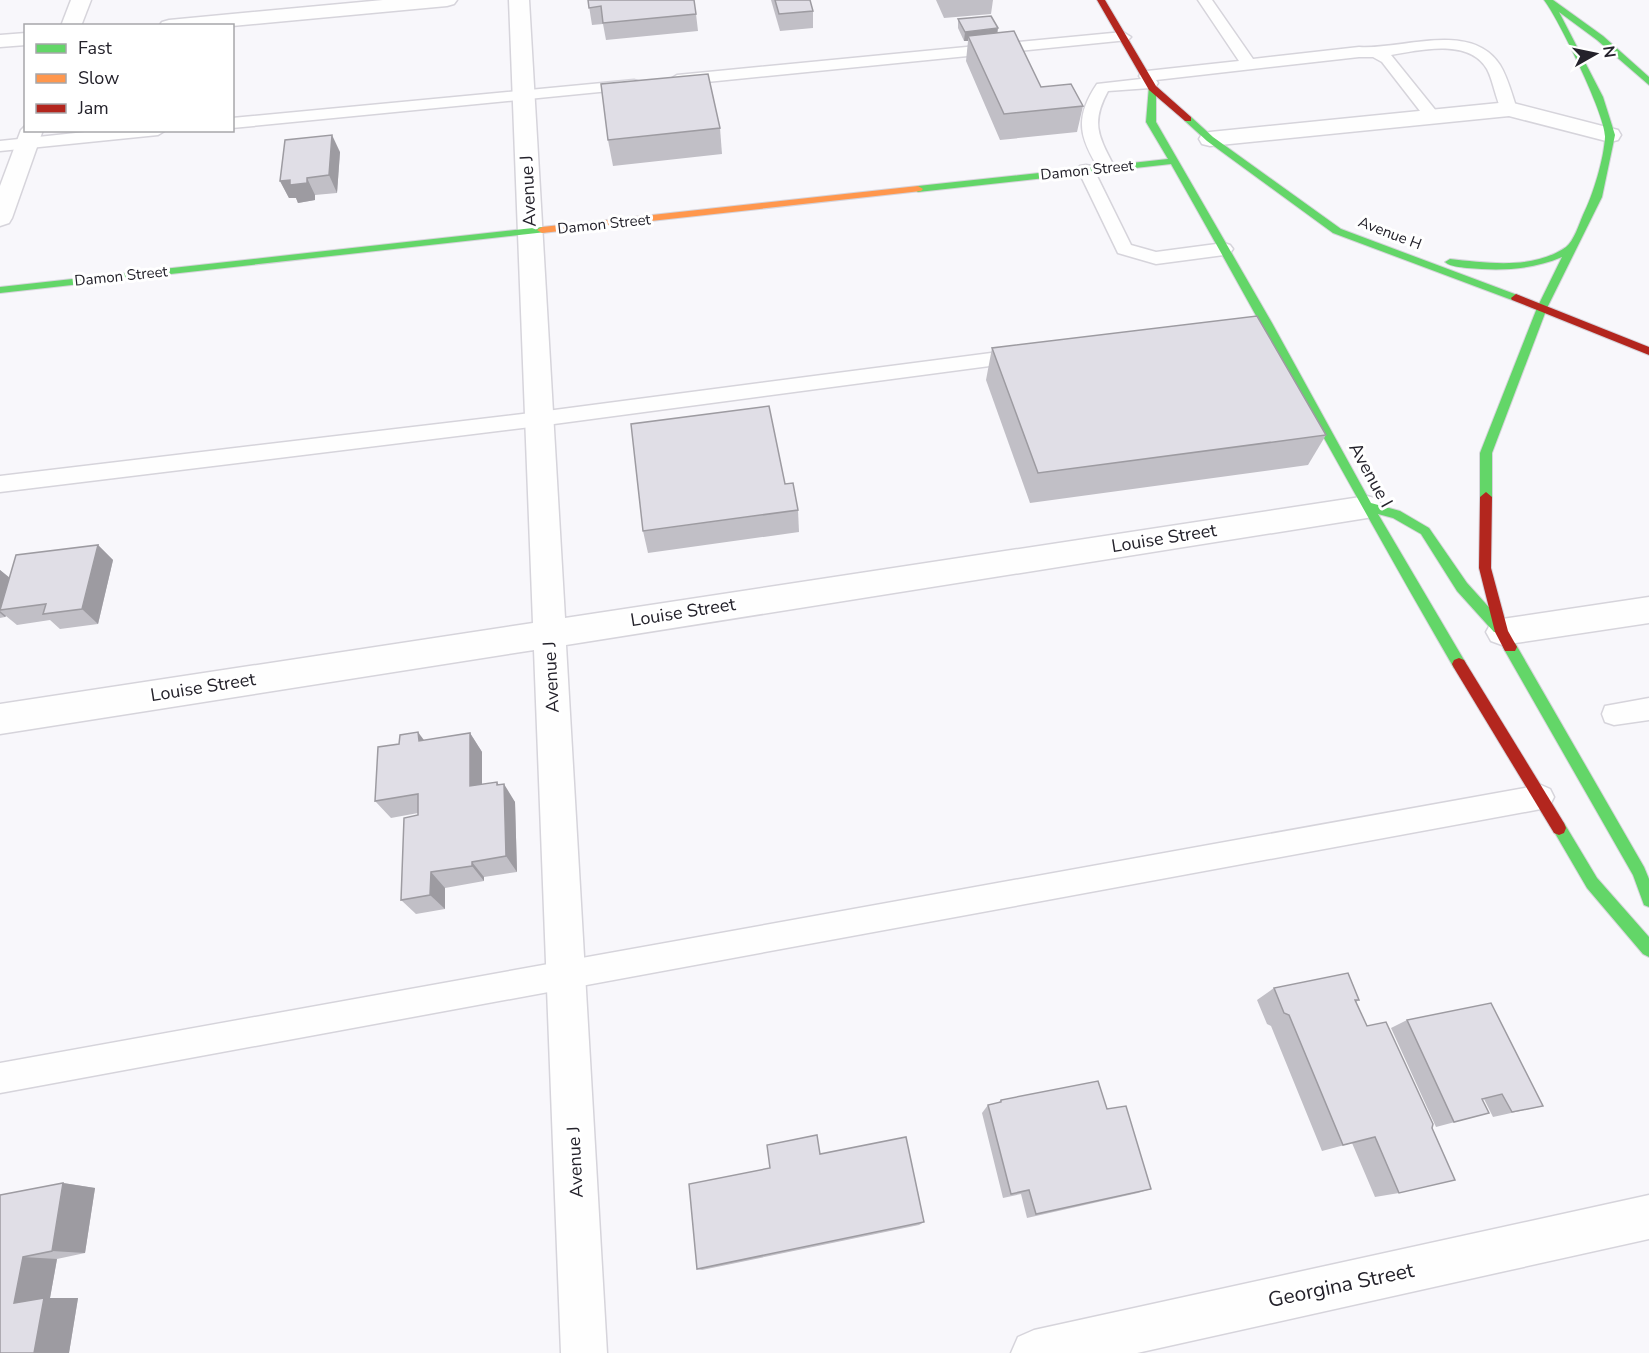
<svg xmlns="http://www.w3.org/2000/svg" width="1649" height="1353" font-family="'Nunito Sans',sans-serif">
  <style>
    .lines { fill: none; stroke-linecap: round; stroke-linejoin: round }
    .lane-casing { stroke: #d6d4db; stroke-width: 3 }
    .street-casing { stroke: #d6d4db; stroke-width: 3 }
    .fast-casing { stroke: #d6d4db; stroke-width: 2 }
    .slow-casing { stroke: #d6d4db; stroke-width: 2 }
    .jam-casing { stroke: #d6d4db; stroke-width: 2 }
    .lane { fill: #fefefe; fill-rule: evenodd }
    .street { fill: #fefefe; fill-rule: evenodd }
    .fast { fill: #63d668; fill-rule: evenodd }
    .slow { fill: #ff974d; fill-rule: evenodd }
    .jam { fill: #b3261e; fill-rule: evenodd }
    .wall { fill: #c1bfc6 }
    .shaded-wall { fill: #9d9ba1 }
    .building { fill: #e0dee6; stroke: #9d9ba1; stroke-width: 1.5 }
    .labels { text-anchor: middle; stroke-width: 6; stroke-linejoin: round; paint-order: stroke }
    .far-street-label { font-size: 15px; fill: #24222b; stroke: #fff }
    .street-label { font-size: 18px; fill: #24222b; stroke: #fff }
    .near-street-label { font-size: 21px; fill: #24222b; stroke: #fff }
  </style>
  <rect width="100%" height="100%" fill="#f8f7fb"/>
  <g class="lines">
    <!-- lane casing -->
    <g class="lane-casing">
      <g id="lane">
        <path d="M1198 0H1212L1253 59 1359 47C1402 50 1471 20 1500 65 1508 78 1512 95 1517 109L1509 114 1503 112C1495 99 1494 82 1487 69 1469 38 1420 50 1391 55L1441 117 1433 122 1427 120 1382 62 1373 57H1359L1156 80 1158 83 1156 86 1150 88 1108 91C1090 124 1099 137 1115 168L1113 172H1101C1079 138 1074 118 1097 84L1141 79 1139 76 1141 73 1147 71 1239 61Z"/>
        <path d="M1123 32 1131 37 1128 40 677 85 669 80 677 75Z"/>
        <path d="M634 80 640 82 642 85 640 88 232 128V118Z"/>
        <path d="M104 130H166L158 135 0 151V141Z"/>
        <path d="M1086 165 1092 166 1094 170 1131 245 1156 252 1224 243 1230 245 1233 249 1230 253 1224 255 1156 264 1118 253 1078 170 1080 166Z"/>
        <path d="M1021 349 1028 351 1031 356 1028 361 539 426 0 492V476L539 412Z"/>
        <path d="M1649 698V720L1614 725 1605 722 1602 714 1605 706Z"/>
        <path d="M1541 785 1550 789 1554 797 1550 805 1541 809 0 1093V1063Z"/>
      </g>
    </g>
    <!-- street casing -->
    <g class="street-casing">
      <g id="street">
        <path d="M71 0H91L81 26H61Z"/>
        <path d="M383 0H457L454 4 447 6 232 26H159L162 22 169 20Z"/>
        <path d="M509 0H529L565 618 1367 496 1378 499 1382 507 1378 515 1367 518 566 645 607 1353H561L534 650 0 734V704L533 623Z"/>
        <path d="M26 33V45L0 47V35Z"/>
        <path d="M1509 102 1618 130 1621 135 1618 140 1610 142 1509 116 1210 146 1202 144 1199 139 1202 134 1210 132Z"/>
        <path d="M26 125V130H43L12 218 9 223 0 226V186L21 130Z"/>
        <path d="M1649 597V623L1502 645 1491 641 1486 632 1491 623 1502 619Z"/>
        <path d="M1649 1195V1239L1137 1353H1011L1018 1337 1034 1330Z"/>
      </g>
    </g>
    <!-- fast casing -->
    <g class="fast-casing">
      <g id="fast">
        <path d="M1544 0H1553L1603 36 1649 77V85L1597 40 1559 12 1603 97 1615 135 1602 197 1547 308 1492 453V497L1486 502 1480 497V453L1537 308 1562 257C1531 270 1501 271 1467 268 1460 267 1451 267 1445 262L1450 259C1487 263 1533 270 1566 247 1574 241 1579 224 1583 215 1593 195 1604 159 1605 137 1606 116 1558 18 1544 0Z"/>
        <path d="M1149 86 1156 88V122L1272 323 1371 503 1400 511 1429 528 1467 583 1504 624 1506 628 1504 632H1494L1457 591 1421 534 1393 518 1378 514 1464 660 1466 664 1464 668H1454C1357 501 1266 331 1171 164L918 192 913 189 918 186 1168 159 1146 122Z"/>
        <path d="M1185 117H1191L1213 137 1341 229 1520 296 1521 298 1520 300H1512L1333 233 1207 141 1185 121Z"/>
        <path d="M542 227 546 228V232L0 293V287Z"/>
        <path d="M1510 641 1515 643 1644 867 1649 879V907L1644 905 1633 875 1505 651 1503 647 1505 643Z"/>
        <path d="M1559 821 1564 823 1597 878 1649 937V957L1643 954 1587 888 1552 828 1554 823Z"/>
      </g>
    </g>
    <!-- slow casing -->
    <g class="slow-casing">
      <path id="slow" d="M918 186 923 189 921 191 542 233 537 230 542 227Z"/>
    </g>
    <!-- jam casing -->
    <g class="jam-casing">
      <g id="jam">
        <path d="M1097 0H1105L1156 86 1191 117V121H1185L1149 90Z"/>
        <path d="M1516 294 1649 347V355L1512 300 1511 298Z"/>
        <path d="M1486 492 1492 497 1491 568 1508 631 1517 647 1515 651H1505L1495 632 1479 568 1480 497Z"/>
        <path d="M1459 658 1464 660 1564 823 1566 828 1564 833 1559 835 1554 833 1454 668 1452 664 1454 660Z"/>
      </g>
    </g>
    <!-- lane -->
    <use href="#lane" class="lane"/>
    <!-- street -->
    <use href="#street" class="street"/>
    <!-- fast -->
    <use href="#fast" class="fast"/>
    <!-- slow -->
    <use href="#slow" class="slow"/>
    <!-- jam -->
    <use href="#jam" class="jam"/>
  </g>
  <!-- wall -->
  <g class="wall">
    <path d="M588 0 696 14 698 31 606 40 603 24 592 25Z"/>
    <path d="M771 0H810L813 11V28L780 31Z"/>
    <path d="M936 0H993L991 14 944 18Z"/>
    <path d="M958 19 998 33 1041 87 1083 106 1077 132 1000 140 966 61 968 41H964L958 28Z"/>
    <path d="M720 128 722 154 613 166 608 140Z"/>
    <path d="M340 152 337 193 315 195V200L298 203 296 198H289L280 181Z"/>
    <path d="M992 348 1326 435 1308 465 1030 503 986 380Z"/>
    <path d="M798 510 799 532 648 553 643 531Z"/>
    <path d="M98 545 113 560 98 624 60 629 50 620 17 625 6 616 5 617 0 618V570L9 578Z"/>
    <path d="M470 733 482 752V784L499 785 515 802 517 872 484 877V881L445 888V909L416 914 401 900 418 813 391 818 375 801 424 740Z"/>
    <path d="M1274 988 1359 1000 1356 1002 1399 1193 1375 1197 1352 1143 1322 1151 1271 1026 1267 1024 1257 1000Z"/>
    <path d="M1407 1020 1543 1106 1493 1117 1484 1099 1482 1100 1489 1113 1436 1127 1391 1028Z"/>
    <path d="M1001 1100 1107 1109 1151 1189 1138 1193 1027 1218 1021 1194 1003 1198 982 1113 988 1105 998 1103Z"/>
    <path d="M820 1154 924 1222 919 1225 702 1270 697 1269 770 1168Z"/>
    <path d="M63 1183 95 1188 85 1253 57 1259 50 1298H78L69 1353H0V1195Z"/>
  </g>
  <!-- shaded-wall -->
  <g class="shaded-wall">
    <path d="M998 28 997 37 968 36V41H964L965 32Z"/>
    <path d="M332 135 340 152 337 193 329 175Z"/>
    <path d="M307 178 315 195V200L298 203 296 198H289L280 181Z"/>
    <path d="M98 545 113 560 98 624 82 609Z"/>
    <path d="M0 570 15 582 0 610Z"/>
    <path d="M0 611 6 616 5 617 0 613Z"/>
    <path d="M418 732 432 751 419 741Z"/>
    <path d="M470 733 482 752V804L470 786Z"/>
    <path d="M497 782 504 793V784L515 802 517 872 506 856Z"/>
    <path d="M472 862 484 877V881L472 866Z"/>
    <path d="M431 872 445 888V909L430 895Z"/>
    <path d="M63 1183 95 1188 85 1253 52 1251Z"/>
    <path d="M23 1257 57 1259 50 1298H78L69 1353H34L14 1303Z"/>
  </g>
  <!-- building -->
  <g class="building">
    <path d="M588 0H694L696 14 603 23 601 6 589 8Z"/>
    <path d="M775 0H810L813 11 779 14Z"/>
    <path d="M991 16 998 28 965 32 958 19Z"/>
    <path d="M1014 31 1041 87 1071 84 1083 106 1004 114 968 36Z"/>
    <path d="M708 74 720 128 608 140 601 84Z"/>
    <path d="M332 135 329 175 307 178V183L290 185V180L280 181 285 140Z"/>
    <path d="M1257 316 1326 435 1038 473 992 348Z"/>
    <path d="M769 406 785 484 793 483 798 510 643 531 631 424Z"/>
    <path d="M98 545 82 609 43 614 46 604 0 610 16 555Z"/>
    <path d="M418 732 419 741 470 733V786L497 782V785L504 784 506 856 472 862V866L431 872 430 895 401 900 404 818 418 815V794L375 801 378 747 399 744 400 735Z"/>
    <path d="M1348 973 1359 1000H1355L1367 1026 1386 1022 1433 1124 1432 1128 1455 1180 1399 1193 1375 1137 1343 1145 1289 1015 1284 1013 1274 988Z"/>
    <path d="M1491 1003 1543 1106 1512 1112 1502 1094 1482 1099 1489 1113 1454 1122 1407 1020Z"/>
    <path d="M1098 1081 1107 1109 1126 1106 1151 1189 1036 1214 1029 1190 1011 1194 988 1105 1001 1102V1100Z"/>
    <path d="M817 1135 820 1154 906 1137 924 1222 697 1269 689 1184 770 1168 767 1145Z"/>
    <path d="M63 1183 52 1251 23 1257 14 1303 44 1298 34 1353H0V1195Z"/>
  </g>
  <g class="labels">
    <!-- far-street labels -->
    <g class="far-street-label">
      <text transform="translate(1087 170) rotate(-6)" y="5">Damon Street</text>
      <text transform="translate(604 224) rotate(-6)" y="5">Damon Street</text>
      <text transform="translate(1390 233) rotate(21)" y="5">Avenue H</text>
      <text transform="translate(121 276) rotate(-6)" y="5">Damon Street</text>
    </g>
    <!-- street labels -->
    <g class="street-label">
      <text transform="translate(528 191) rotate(-93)" y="6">Avenue J</text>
      <text transform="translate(1371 475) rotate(61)" y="6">Avenue I</text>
      <text transform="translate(1164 538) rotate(-9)" y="6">Louise Street</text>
      <text transform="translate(683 612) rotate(-9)" y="6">Louise Street</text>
      <text transform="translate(551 677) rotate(-93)" y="6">Avenue J</text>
      <text transform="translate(203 687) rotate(-9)" y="6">Louise Street</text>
      <text transform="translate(575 1162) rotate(-93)" y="6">Avenue J</text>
    </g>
    <!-- near-street labels -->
    <g class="near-street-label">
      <text transform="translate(1341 1285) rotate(-12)" y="7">Georgina Street</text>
    </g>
  </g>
  <!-- legend -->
  <rect x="24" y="24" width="210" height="108" fill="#ffffff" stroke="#a7a7aa" stroke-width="1.5"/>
  <rect x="36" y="44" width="30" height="9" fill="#63d668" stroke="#a7a7aa" stroke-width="1.5"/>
  <text x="78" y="54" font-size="18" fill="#24222b">Fast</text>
  <rect x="36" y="74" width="30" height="9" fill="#ff974d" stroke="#a7a7aa" stroke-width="1.5"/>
  <text x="78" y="84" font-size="18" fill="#24222b">Slow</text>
  <rect x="36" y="104" width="30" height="9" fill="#b3261e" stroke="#a7a7aa" stroke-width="1.5"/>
  <text x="78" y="114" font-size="18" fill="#24222b">Jam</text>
  <!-- north arrow -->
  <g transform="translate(1595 54) rotate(81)" stroke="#ffffff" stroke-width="4.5" paint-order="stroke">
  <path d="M0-4.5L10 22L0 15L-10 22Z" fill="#24222b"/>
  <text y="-9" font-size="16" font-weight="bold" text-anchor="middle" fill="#24222b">N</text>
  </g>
</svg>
